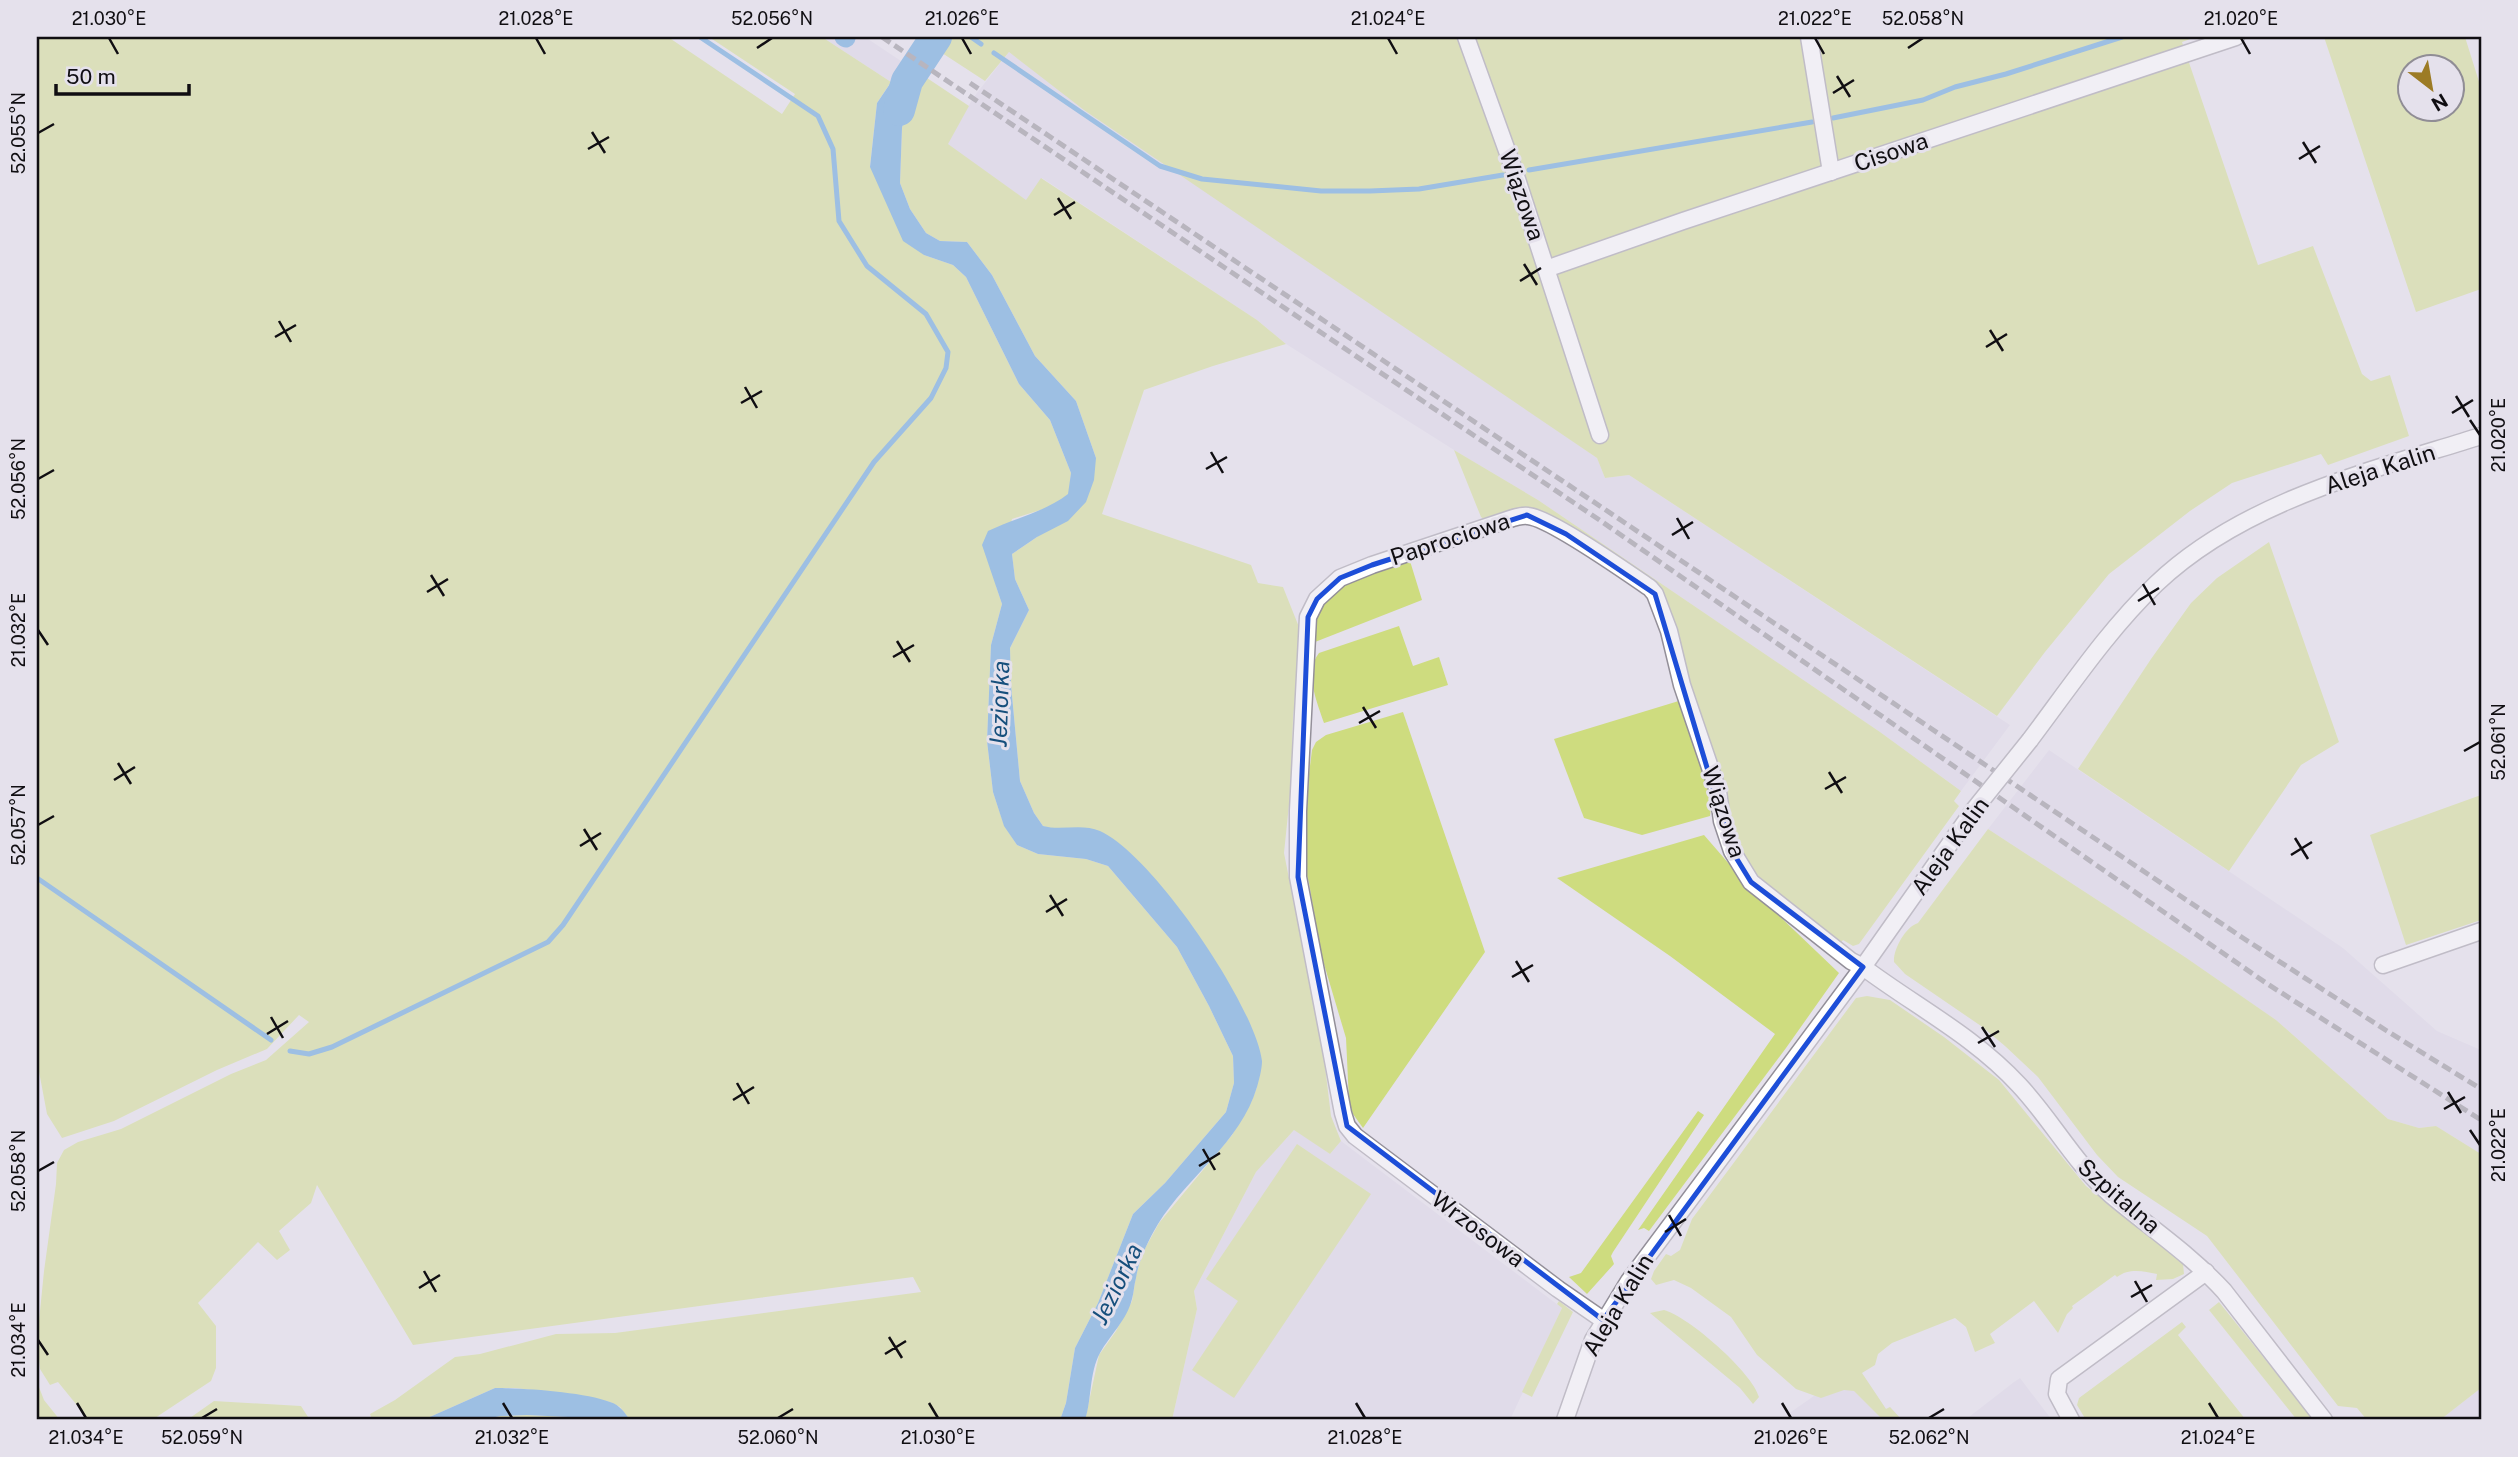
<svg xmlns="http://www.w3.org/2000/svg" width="2518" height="1457" font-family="'Public Sans',sans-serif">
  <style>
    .built { fill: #dad3e4 }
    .green { fill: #cedc7f; fill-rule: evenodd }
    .water { fill: #4594d8 }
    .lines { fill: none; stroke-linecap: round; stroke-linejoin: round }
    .stream { stroke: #4594d8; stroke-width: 5 }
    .canal { stroke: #4594d8; stroke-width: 19 }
    .river { stroke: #4594d8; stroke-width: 32 }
    .street-casing { stroke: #938f99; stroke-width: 19 }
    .street { stroke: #fff; stroke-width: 16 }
    .rail { stroke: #817e86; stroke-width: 5; stroke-dasharray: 10 5; stroke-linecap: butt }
    .street-bridge-casing { stroke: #938f99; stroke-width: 19; stroke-linecap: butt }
    .street-bridge { stroke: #fff; stroke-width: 16 }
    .marked { fill: none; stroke: #1d4ed8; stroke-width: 5; stroke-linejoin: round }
    .ticks { fill: none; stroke: #100e12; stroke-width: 2.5 }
    .labels { text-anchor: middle; stroke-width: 6; stroke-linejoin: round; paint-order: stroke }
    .street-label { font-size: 23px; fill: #100e12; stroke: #e5e1ec }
    .water-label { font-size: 24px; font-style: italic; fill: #164f7c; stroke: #e5e1ec }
    .neatline { fill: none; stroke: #100e12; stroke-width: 2.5 }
    .ticks-label { font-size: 18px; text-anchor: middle; fill: #100e12 }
  </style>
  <rect width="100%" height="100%" fill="#e5e1ec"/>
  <!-- built -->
  <g class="built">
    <path d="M822 37H865L904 63 891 82Z"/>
    <path d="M1009 52 1597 458 1605 478 1629 475 2010 725 1961 791 1880 732 1538 500 1454 450 1286 344 1257 320 1042 178 1027 201 947 144 973 98Z"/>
    <path d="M2049 750 2343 948 2437 1031 2481 1050V1154L2436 1126 2419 1128 2388 1119 2276 1020 2185 957 1988 829Z"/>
    <path d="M1295 1129 1330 1154 1341 1141 1562 1308 1510 1420H1172L1197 1309 1194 1291 1256 1172Z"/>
    <path d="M1857 1366 1886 1409 1890 1407 1902 1420H1792L1788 1414Z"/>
    <path d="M2020 1378 2052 1420H1965L2014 1382Z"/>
    <path d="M2481 1388V1420H2440Z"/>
  </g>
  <!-- green -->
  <g class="green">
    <path d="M37 37H668L782 114 795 94 709 37H822L891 82 877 103 870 166 924 255 953 265 966 277 1019 384 1050 420 1071 473 1069 494 1053 506 1012 519 996 586 1002 604 991 645 987 741 993 792 1004 825 1017 845 1038 854 1086 859 1108 866 1177 947 1209 1006 1233 1056 1234 1083 1226 1112 1165 1183 1133 1214 1098 1303 1075 1348 1066 1403 1060 1420H630L620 1407 610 1402 575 1395 515 1388H495L423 1420H372L370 1414 395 1400 455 1357 480 1354 556 1334 615 1333 921 1292 913 1277 413 1345 317 1185 311 1203 279 1231 290 1250 277 1260 258 1242 198 1303 216 1326V1368L211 1381 152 1420H89L58 1382 50 1385 40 1369 37 1341 44 1271 56 1184 57 1163 64 1150 78 1142 121 1129 231 1074 266 1060 309 1022 299 1015 267 1049 217 1070 114 1121 62 1138 47 1114 37 1061Z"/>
    <path d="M953 37H2196L2182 42 2258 265 2313 246 2362 374 2371 381 2390 375 2409 436 2328 465 2321 454 2232 483 2190 511 2109 574 2045 652 1997 716 1629 475 1605 478 1597 458 1084 110 1009 52 985 81 942 53Z"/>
    <path d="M2324 37H2465L2481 88V289L2416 312ZM2452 66V108H2410V66Z"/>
    <path d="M927 78 969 106 948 144 1026 200 1041 178 1257 320 1286 344 1213 366 1144 390 1102 514 1251 565 1258 583 1283 587 1299 627 1300 649 1293 718 1291 785 1284 853 1323 1050 1331 1116 1341 1141 1330 1154 1294 1130 1256 1172 1194 1291 1197 1309 1172 1420H1085L1099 1355 1116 1331 1132 1301 1136 1276 1143 1252 1159 1223 1232 1135 1252 1100 1257 1087 1253 1033 1078 828 1056 830 1043 826 1034 813 1020 781 1011 685 1010 648 1029 610 1015 579 1012 554 1037 537 1096 458 1076 401 1035 356 992 275 967 242 940 241 926 233 910 209 900 183 902 128 905 114Z"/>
    <path d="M1454 450 1538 500 1880 732 1961 791 1954 801 1959 806 1859 944 1853 946 1843 940 1839 945 1765 884 1747 864 1735 839 1722 782 1691 687 1675 624 1664 599 1547 518 1488 522 1481 517Z"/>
    <path d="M2269 542 2339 742 2301 765 2229 871 2078 769 2151 659 2191 603 2217 578Z"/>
    <path d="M1410 561 1422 600 1315 642C1314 635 1312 626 1314 620 1322 583 1380 570 1410 561Z"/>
    <path d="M1399 626 1413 666 1439 657 1448 685 1324 723C1317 702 1304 672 1319 653Z"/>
    <path d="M1682 700 1712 798 1710 816 1642 835 1584 818 1554 739Z"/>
    <path d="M1403 712 1485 952 1363 1128 1353 1114 1349 1101 1346 1038 1321 954 1309 883 1303 861V822L1312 750 1316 742 1326 735Z"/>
    <path d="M2481 795V920L2406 945 2370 835Z"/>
    <path d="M1988 829 2185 957 2276 1020 2388 1119 2419 1128 2436 1126 2481 1154V1388L2440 1420H2367L2357 1408 2338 1406 2207 1236 2118 1177 2097 1155 2038 1077 2005 1046 1981 1026 1905 974 1894 962C1893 950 1905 927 1918 923Z"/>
    <path d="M1704 835 1750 888 1839 973 1786 1048 1649 1231 1644 1228 1638 1230 1775 1034 1670 956 1557 878Z"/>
    <path d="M1867 996 1890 1000 1944 1037 1999 1080 2086 1186 2179 1258 2183 1264 2184 1274 2173 1279 2156 1280 2157 1274C2143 1271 2129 1268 2117 1277L2115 1275 2072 1306 2073 1308 2067 1314 2058 1333 2034 1301 1990 1334 1995 1343 1975 1352 1966 1327 1955 1318 1892 1343 1878 1354 1875 1365 1862 1373 1886 1409 1890 1407 1902 1420H1883L1854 1391 1844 1390 1821 1398 1796 1389 1757 1355 1731 1317 1691 1288 1674 1280 1656 1285 1651 1279 1654 1271 1666 1254 1671 1256 1680 1250 1692 1219 1856 998Z"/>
    <path d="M1698 1111 1704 1115 1613 1252 1611 1256 1614 1264 1587 1294 1569 1277 1581 1273Z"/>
    <path d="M1297 1144 1371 1194 1234 1398 1192 1370 1238 1301 1206 1279Z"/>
    <path d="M1559 1301 1573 1312 1532 1397 1522 1392 1562 1308 1557 1304Z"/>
    <path d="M2219 1302 2314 1420H2297L2209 1310Z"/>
    <path d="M1664 1310C1688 1316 1753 1373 1759 1397L1753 1404 1740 1388 1650 1313Z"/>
    <path d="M2182 1322 2186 1327 2178 1335 2246 1420H2086L2077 1405 2079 1398Z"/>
    <path d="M37 1382 44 1400 60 1420H37Z"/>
    <path d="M214 1401 301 1406 310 1420H187Z"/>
    <path d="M527 1415 568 1417 578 1420H482L500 1416Z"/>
  </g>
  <!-- water -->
  <g class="water">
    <path d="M904 63 927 78 905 114 902 128 900 183 910 209 926 233 940 241 967 242 992 275 1035 356 1076 401 1096 458 1094 480 1086 502 1068 521 1037 537 1012 554 1015 579 1029 610 1010 648 1011 685 1020 781 1034 813 1043 826C1061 831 1082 823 1100 831 1152 854 1255 1005 1262 1061 1262 1069 1259 1080 1257 1087 1241 1142 1187 1177 1158 1224 1148 1241 1139 1259 1136 1278 1134 1285 1134 1292 1132 1299 1127 1320 1110 1335 1100 1353 1089 1373 1092 1399 1085 1420H1060L1066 1403 1075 1348 1098 1303 1133 1214 1165 1183 1226 1112 1234 1083 1233 1056 1209 1006 1177 947 1108 866 1086 859 1038 854 1017 845 1004 826 993 792 987 741 991 645 1002 604 982 545 988 531C1015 518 1045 512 1068 494L1071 473 1050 420 1019 384 966 277 953 265 924 255 903 241 870 167 877 103Z"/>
    <path d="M495 1388C524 1388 584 1392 610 1402 620 1405 625 1413 630 1420H578L568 1417 527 1415 500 1416 482 1420H423Z"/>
  </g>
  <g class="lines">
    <!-- stream -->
    <g class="stream">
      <path d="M971 37 981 44"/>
      <path d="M994 53 1160 166 1202 179 1321 191H1370L1419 189 1503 175"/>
      <path d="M1833 118 1923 100 1955 87 2006 74 2122 37"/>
      <path d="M1529 170 1812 122"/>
      <path d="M37 878 271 1040"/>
      <path d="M290 1051 309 1054 332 1047 548 942 563 925 874 462 931 398 946 368 948 352 926 314 867 266 839 221 833 149 818 116 700 37"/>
    </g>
    <!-- canal -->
    <path class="canal" d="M844 37 846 38"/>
    <!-- river -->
    <path class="river" d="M899 110 907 81 936 37"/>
    <!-- street casing -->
    <g class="street-casing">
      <g id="street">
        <path d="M1466 37 1515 173 1600 435"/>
        <path d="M1809 37 1831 172"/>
        <path d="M1546 269 1683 221 2236 37"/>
        <path d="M2030 740C2070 687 2108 630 2156 584 2243 501 2370 471 2481 436"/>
        <path d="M2383 965 2481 931"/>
        <path d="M1603 1320 1558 1289 1355 1136 1347 1126 1343 1113 1298 877V811L1308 617 1317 599 1340 578 1372 565 1507 520C1513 518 1521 515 1528 516 1550 518 1628 573 1650 588L1655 594 1669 631 1682 685 1718 791 1722 821 1732 851 1751 882 1851 961 1863 967C1915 1006 1974 1036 2019 1085 2052 1120 2074 1163 2111 1195 2149 1227 2190 1254 2224 1291L2324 1420"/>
        <path d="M1565 1420 1593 1340 1629 1281 1863 967 1973 811"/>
        <path d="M2071 1420 2057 1394 2059 1379 2206 1272"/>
      </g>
    </g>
    <!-- street -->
    <use href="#street" class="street"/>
    <!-- rail -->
    <g class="rail">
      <path d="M882 37 1598 519 2266 983 2481 1120"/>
      <path d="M970 83 2243 938 2387 1031 2481 1089"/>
    </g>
    <!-- street-bridge casing -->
    <g class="street-bridge-casing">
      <path id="street-bridge" d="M1973 811 2030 740"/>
    </g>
    <!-- street-bridge -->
    <use href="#street-bridge" class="street-bridge"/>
  </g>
  <!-- marked area -->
  <path d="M0 0H2518V1457H0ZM1527 515 1566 534 1655 594 1732 851 1751 882 1863 967 1603 1320 1347 1126 1298 877 1308 617 1317 599 1340 578 1372 565Z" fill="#e5e1ec" fill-opacity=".55" fill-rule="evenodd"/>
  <path class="marked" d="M1527 515 1566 534 1655 594 1732 851 1751 882 1863 967 1603 1320 1347 1126 1298 877 1308 617 1317 599 1340 578 1372 565Z"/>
  <!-- ticks -->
  <path class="ticks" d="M109 38 118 54M536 38 545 54M962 38 971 54M1388 38 1397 54M1815 38 1824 54M2241 38 2250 54M757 48 772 38M1908 48 1923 38M1837 76 1850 97M1833 93 1854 80M592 132 605 153M38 133 54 124M2303 142 2316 163M588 149 609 137M2299 159 2320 146M1058 198 1071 219M1054 215 1075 202M1524 264 1537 285M1520 281 1541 268M279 321 291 342M1990 330 2003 351M275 337 296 325M1986 347 2007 334M745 387 757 408M2456 396 2469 417M741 403 762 391M2452 413 2473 400M2470 420 2480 435M1211 452 1223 473M1206 469 1227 457M38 479 54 470M1677 518 1689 539M1672 535 1693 522M431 575 444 596M2143 584 2155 605M427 592 448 579M2138 601 2159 588M38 630 48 645M897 641 910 662M893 657 914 645M1363 707 1376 728M1359 723 1380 711M2464 751 2480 742M118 763 131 784M1829 772 1842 793M114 780 135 767M1825 789 1846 777M38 825 54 816M584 829 597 850M2295 838 2308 859M580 846 601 833M2291 855 2312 842M1050 895 1063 916M1046 912 1067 899M1516 961 1529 982M1512 977 1533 965M271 1017 283 1038M1982 1027 1995 1047M267 1034 288 1021M1978 1043 1999 1031M737 1083 749 1104M2448 1092 2461 1113M733 1100 754 1087M2444 1109 2465 1097M2470 1130 2480 1145M1203 1149 1215 1170M1199 1166 1220 1153M38 1171 54 1162M1669 1215 1681 1236M1665 1232 1686 1219M424 1271 436 1292M2135 1281 2147 1302M419 1288 440 1275M2131 1297 2152 1285M889 1337 902 1358M38 1340 48 1355M885 1354 906 1341M77 1403 86 1418M503 1403 512 1418M929 1403 938 1418M1356 1403 1365 1418M1782 1403 1791 1418M2209 1403 2218 1418M202 1418 217 1409M778 1418 793 1409M1929 1418 1944 1409"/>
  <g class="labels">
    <!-- street labels -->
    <g class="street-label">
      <text transform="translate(1891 152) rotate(-19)" y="8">Cisowa</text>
      <text transform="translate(1522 195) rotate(71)" y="8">Wiązowa</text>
      <text transform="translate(2380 469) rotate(-18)" y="8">Aleja Kalin</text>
      <text transform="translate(1450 539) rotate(-18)" y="8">Paprociowa</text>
      <text transform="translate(1724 812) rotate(72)" y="8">Wiązowa</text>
      <text transform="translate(1950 846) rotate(-54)" y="8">Aleja Kalin</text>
      <text transform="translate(2119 1196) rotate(41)" y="8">Szpitalna</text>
      <text transform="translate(1478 1229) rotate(37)" y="8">Wrzosowa</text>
      <text transform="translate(1618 1305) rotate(-59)" y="8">Aleja Kalin</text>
    </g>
    <!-- water labels -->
    <g class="water-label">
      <text transform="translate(1000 704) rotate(-88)" y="8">Jeziorka</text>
      <text transform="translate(1117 1284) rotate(-64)" y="8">Jeziorka</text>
    </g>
  </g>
  <!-- border -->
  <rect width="2518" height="1457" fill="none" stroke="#e5e1ec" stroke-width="77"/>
  <!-- north arrow -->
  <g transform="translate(2431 88) rotate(149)"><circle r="33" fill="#e5e1ec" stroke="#908d95" stroke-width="2"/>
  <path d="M0-5L12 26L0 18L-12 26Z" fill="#9c7b25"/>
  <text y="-10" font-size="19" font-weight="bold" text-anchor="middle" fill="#100e12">N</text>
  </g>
  <!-- scale -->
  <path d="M56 84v10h133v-10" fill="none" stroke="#100e12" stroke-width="3.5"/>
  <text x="66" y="84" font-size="21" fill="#100e12" stroke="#e5e1ec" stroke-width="5" paint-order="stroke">50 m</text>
  <rect x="38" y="38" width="2442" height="1380" class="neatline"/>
  <g class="ticks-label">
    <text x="109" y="25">21.030°E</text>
    <text x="536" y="25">21.028°E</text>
    <text x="772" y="25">52.056°N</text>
    <text x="962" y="25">21.026°E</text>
    <text x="1388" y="25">21.024°E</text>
    <text x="1815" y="25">21.022°E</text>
    <text x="1923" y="25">52.058°N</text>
    <text x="2241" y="25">21.020°E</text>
    <text transform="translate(19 133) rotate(-90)" y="6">52.055°N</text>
    <text transform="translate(2499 435) rotate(-90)" y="6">21.020°E</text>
    <text transform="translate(19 479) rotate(-90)" y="6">52.056°N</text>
    <text transform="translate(19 630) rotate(-90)" y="6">21.032°E</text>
    <text transform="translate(2499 742) rotate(-90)" y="6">52.061°N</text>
    <text transform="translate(19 825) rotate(-90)" y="6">52.057°N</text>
    <text transform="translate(2499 1145) rotate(-90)" y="6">21.022°E</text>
    <text transform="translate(19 1171) rotate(-90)" y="6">52.058°N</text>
    <text transform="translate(19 1340) rotate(-90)" y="6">21.034°E</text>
    <text x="86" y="1444">21.034°E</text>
    <text x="202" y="1444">52.059°N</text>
    <text x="512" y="1444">21.032°E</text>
    <text x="778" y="1444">52.060°N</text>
    <text x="938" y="1444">21.030°E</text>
    <text x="1365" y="1444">21.028°E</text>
    <text x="1791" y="1444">21.026°E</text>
    <text x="1929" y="1444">52.062°N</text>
    <text x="2218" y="1444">21.024°E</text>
  </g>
</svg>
